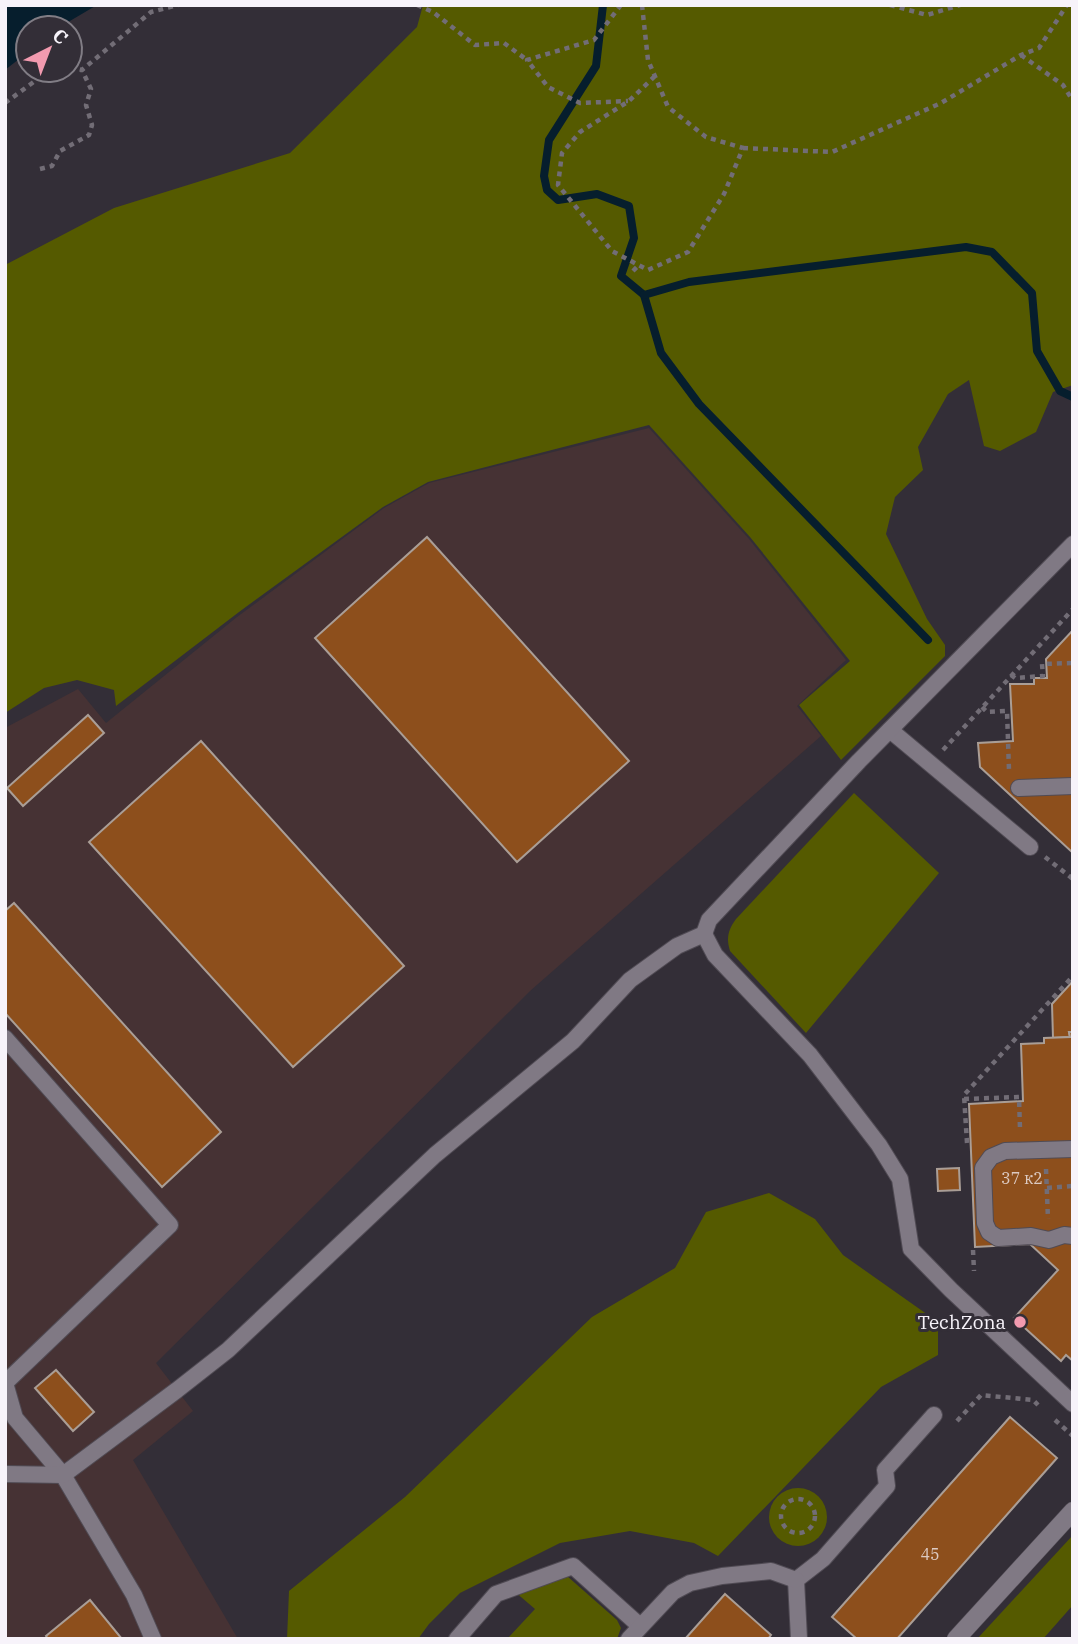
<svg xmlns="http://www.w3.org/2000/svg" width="1078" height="1644" font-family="'IBM Plex Serif',serif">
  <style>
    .industrial { fill: #463234 }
    .green { fill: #555a00 }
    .water { fill: #061e2d }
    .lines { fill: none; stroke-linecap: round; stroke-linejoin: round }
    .stream { stroke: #061e2d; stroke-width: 8 }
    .building { fill: #8d4f1c; stroke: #aa9e96; stroke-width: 2 }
    .lane-casing { stroke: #504b54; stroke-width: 18 }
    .street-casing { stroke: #504b54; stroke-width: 19 }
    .path { stroke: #726d76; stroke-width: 4.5; stroke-dasharray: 5 5; stroke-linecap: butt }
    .lane { stroke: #807984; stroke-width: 16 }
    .street { stroke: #807984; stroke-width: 18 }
    .poi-dot { fill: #f29aaf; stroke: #332e37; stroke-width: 2.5 }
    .labels { text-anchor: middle; stroke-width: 6; stroke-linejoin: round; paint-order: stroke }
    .number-label { font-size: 16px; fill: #dccac2 }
    .poi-label { font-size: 19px; fill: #f7f3fa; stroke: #332e37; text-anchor: end }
  </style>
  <rect width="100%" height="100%" fill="#332e37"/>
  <!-- industrial -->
  <path class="industrial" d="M649 428 749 539 846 660 797 706 821 736 530 991 156 1363 193 1411 133 1460 238 1639H5V728L78 689 106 723 237 617 384 508 429 483Z"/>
  <!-- green -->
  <g class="green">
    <path d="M423 5H1073V385L1053 392 1036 432 1000 451 984 446 969 380 948 394 918 447 923 470 895 497 886 534 927 619 945 645V656L841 760 799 705 850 661 750 537 649 425 428 482 383 507 239 612 116 706 114 690 77 680 44 688 5 713V265L114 208 290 153 417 27Z"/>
    <path d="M854 793 939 873 806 1033 730 951C726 938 728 930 736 919Z"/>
    <path d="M769 1193 815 1219 843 1255 938 1322V1355L881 1387 718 1556 694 1543 630 1531 560 1543 460 1593 429 1624 418 1639H287L289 1591 405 1497 592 1317 675 1268 706 1212Z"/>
    <circle cx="798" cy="1517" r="29"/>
    <path d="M1073 1535V1605L1043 1639H977Z"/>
    <path d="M567 1576 617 1620 621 1628 617 1639H507L535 1609 514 1591Z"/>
  </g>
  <!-- water -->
  <path class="water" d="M5 5H97L58 28H28V52L5 70Z"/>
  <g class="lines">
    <!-- stream -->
    <g class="stream">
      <path d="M603 5 596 66 549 140 544 176 547 190 558 200 597 194 629 206 634 238 621 276 644 295 661 353 699 404 928 640"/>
      <path d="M644 295 689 282 966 247 992 252 1032 293 1037 351 1060 391 1073 397"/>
    </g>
  </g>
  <!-- building -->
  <g class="building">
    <path d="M427 537 629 761 517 862 315 638Z"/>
    <path d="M1073 630V853L980 767 978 743 1013 741 1010 684H1034V678H1047L1046 659Z"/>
    <path d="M88 715 104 733 23 806 7 788Z"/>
    <path d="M201 741 404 966 293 1067 89 842Z"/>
    <path d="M14 903 221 1132 162 1187 5 1013V911Z"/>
    <path d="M1073 981V1032H1069L1070 1037 1053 1038 1052 1004Z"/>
    <path d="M1069 1032H1073V1361L1066 1355 1061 1361 1014 1318 1058 1270 1030 1244 975 1247 969 1104 1023 1101 1021 1044 1044 1043V1038L1070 1037Z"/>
    <path d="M959 1168 960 1190 938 1191 937 1169Z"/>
    <path d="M56 1370 94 1412 73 1431 35 1388Z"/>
    <path d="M1010 1417 1057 1458 897 1639H857L832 1617Z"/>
    <path d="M725 1594 771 1635 768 1639H685Z"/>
    <path d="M90 1600 122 1639H48L46 1636Z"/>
  </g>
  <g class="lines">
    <!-- lane casing -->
    <g class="lane-casing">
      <g id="lane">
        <path d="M890 730 1030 847"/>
        <path d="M1019 788 1073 786"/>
        <path d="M704 934 715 955 810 1055 879 1145 900 1179 911 1249 951 1290 1073 1404"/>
        <path d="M5 1038 170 1225 5 1383 15 1418 63 1475 134 1595 153 1639"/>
        <path d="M1073 1149 1005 1151 991 1157 983 1168 985 1223 989 1232 998 1238 1031 1236 1049 1240 1064 1235 1073 1236"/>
        <path d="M5 1474 63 1475 177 1390 228 1350 435 1155 573 1041 630 980 677 946 704 934 709 920 859 761 1073 544"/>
        <path d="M796 1580 823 1559 887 1486 885 1470 934 1415"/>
        <path d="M796 1580 799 1639"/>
        <path d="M457 1639 496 1594 573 1566 640 1626"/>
        <path d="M629 1639 673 1592 690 1583 722 1576 771 1571 796 1580"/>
      </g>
    </g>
    <!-- street casing -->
    <g class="street-casing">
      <path id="street" d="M956 1639 1073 1511"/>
    </g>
    <!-- path -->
    <g class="path">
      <path d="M417 5 433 12 475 45 504 43 527 60"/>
      <path d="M621 5 594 40 527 60 548 87 580 103 628 101"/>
      <path d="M642 5 648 60 668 107 706 137 743 148 724 194 688 252 648 270 612 251 558 185 562 153 580 132 629 101 655 76"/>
      <path d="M890 5 927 15 960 5"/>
      <path d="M1021 55 1063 85 1073 101"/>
      <path d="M70 67 82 70 151 12 178 5"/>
      <path d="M5 103 50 70"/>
      <path d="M743 148 832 152 941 103 1021 55 1039 48 1067 5"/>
      <path d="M40 169 52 166 60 151 89 135 92 125 86 105 91 89 82 70"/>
      <path d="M633 271 639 265"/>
      <path d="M1011 675 1015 678 1043 676 1042 664 1073 663"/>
      <path d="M982 707 987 712 1007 711 1009 770"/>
      <path d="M943 750 1073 609"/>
      <path d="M1045 857 1073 879"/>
      <path d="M964 1099 1019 1097 1020 1129"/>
      <path d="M967 1143 964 1095 1073 976"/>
      <path d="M1046 1169 1048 1219"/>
      <path d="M1047 1188 1073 1186"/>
      <path d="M973 1250 974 1271"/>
      <path d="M1055 1420 1073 1436"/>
      <path d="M957 1421 981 1395 1033 1400 1038 1405"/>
      <circle cx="798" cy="1516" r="17"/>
    </g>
    <!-- lane -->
    <use href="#lane" class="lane"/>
    <!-- street -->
    <use href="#street" class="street"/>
  </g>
  <!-- markers -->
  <circle class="poi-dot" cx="1020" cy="1322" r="7"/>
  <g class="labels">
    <!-- number labels -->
    <g class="number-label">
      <text x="1022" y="1184">37 к2</text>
      <text x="930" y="1560">45</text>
    </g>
    <!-- poi labels -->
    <g class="poi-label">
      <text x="1006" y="1329">TechZona</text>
    </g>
  </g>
  <!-- border -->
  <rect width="1078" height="1644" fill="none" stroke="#f7f3fa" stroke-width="14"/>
  <!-- north arrow -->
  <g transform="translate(49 49) rotate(42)"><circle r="33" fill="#332e37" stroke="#817d85" stroke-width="2"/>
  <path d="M0-5L12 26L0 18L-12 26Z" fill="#f29aaf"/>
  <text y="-10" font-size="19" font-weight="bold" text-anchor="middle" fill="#f7f3fa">С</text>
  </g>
</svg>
